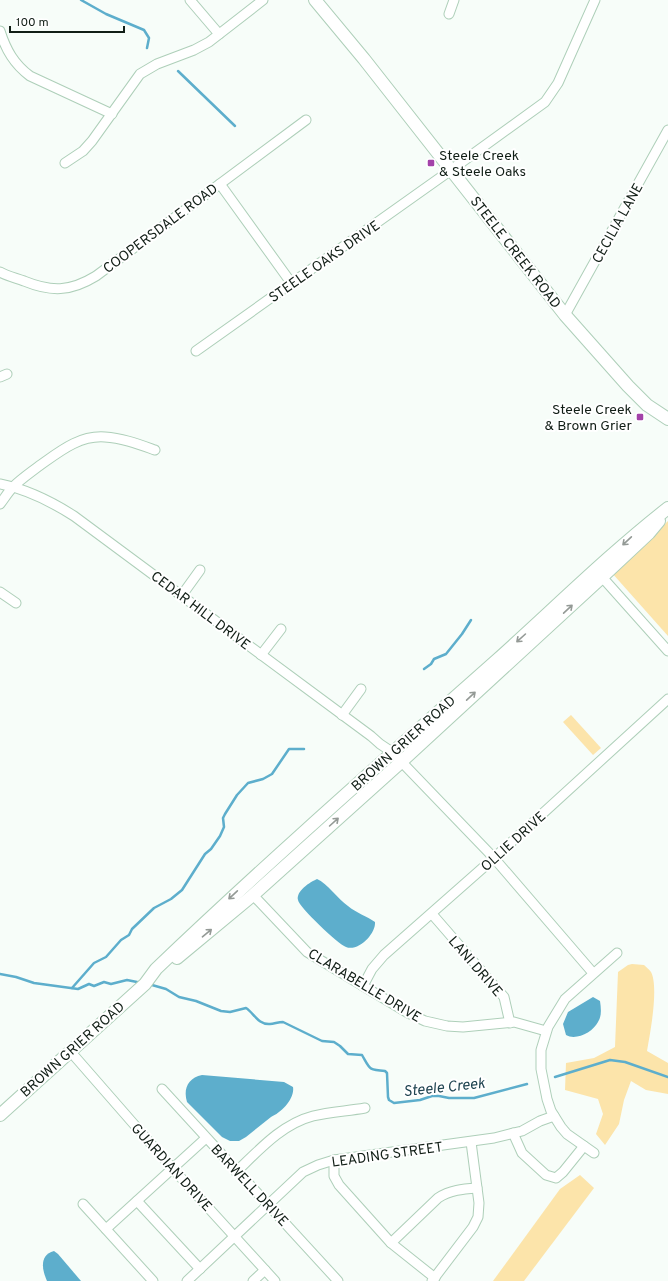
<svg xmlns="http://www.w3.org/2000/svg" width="668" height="1281" font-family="Overpass,sans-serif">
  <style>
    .green { fill: #fce4aa }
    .water { fill: #5daecc }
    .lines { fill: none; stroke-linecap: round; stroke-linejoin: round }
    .stream { stroke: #5daecc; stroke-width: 2.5 }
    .minor-casing { stroke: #aecfb9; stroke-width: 11 }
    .major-casing { stroke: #aecfb9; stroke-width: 14 }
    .minor { stroke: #fff; stroke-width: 9 }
    .major { stroke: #fff; stroke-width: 12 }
    .oneway { stroke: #949a96 }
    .poi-dot { fill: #a342a9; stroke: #fff; stroke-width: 1.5 }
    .labels { text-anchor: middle; stroke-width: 4; stroke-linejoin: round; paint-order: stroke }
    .poi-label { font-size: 14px; fill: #111e16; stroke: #fff; text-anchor: start }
    .street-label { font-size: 14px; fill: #111e16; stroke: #fff }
    .water-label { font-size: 15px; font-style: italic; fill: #1d424f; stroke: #fff }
  </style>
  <rect width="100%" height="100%" fill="#f7fdf9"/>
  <!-- green -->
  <g class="green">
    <path d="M668 521V636L612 573Z"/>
    <path d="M571 715 601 748 593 755 563 722Z"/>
    <path d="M632 964 644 965C646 967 649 969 651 972 659 987 650 1034 647 1051L668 1063V1094L646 1090 631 1081 624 1100 619 1124 605 1145 596 1134 603 1114 598 1099 565 1090 566 1063 594 1058 615 1047 618 972 628 965Z"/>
    <path d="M580 1175 594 1188 524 1281H493L560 1189Z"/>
  </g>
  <!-- water -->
  <g class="water">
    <path d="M317 879C327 883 338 899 348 906 356 913 367 916 375 922 376 934 358 952 346 947 338 944 299 907 298 900 296 891 310 882 317 879Z"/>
    <path d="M593 997 600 1001C601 1008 602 1016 598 1022 593 1032 576 1041 566 1035L563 1024 568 1012Z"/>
    <path d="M202 1075 284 1082 293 1087C295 1099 281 1113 271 1117L246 1137 239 1141H230L222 1137 187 1102C183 1089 188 1078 202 1075Z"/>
    <path d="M54 1251 58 1254 81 1281H47C42 1270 39 1255 54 1251Z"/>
  </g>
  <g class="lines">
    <!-- stream -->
    <g class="stream">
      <path d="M81 0 106 14 144 30 149 38 147 48"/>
      <path d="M178 71 235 126"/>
      <path d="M424 669 431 664 434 659 446 654 462 634 471 620"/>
      <path d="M0 974 16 977 34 983 78 989 89 984 94 986 104 982 111 984 127 980 137 982"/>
      <path d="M152 985 166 989 179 997 196 1001 221 1011 230 1012 246 1008C254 1013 258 1025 270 1024 274 1024 278 1022 283 1022L322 1041 334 1042 340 1046 348 1054 362 1055C370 1069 368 1070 385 1071L387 1073 388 1097 389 1100 394 1103 420 1100 432 1096H439L449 1098H474L527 1084"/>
      <path d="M72 988 94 963 106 957 121 940 129 935 132 929 154 908 171 899 182 890 205 854 211 849 220 836 224 827 223 818 225 814 237 795 248 783 263 779 272 774 289 749H304"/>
      <path d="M555 1077 610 1060 625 1062 668 1077"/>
    </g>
    <!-- minor casing -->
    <g class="minor-casing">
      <g id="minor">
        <path d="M190 0 219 34"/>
        <path d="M449 14 454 0"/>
        <path d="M0 31C6 50 14 64 30 76L112 114"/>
        <path d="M65 163 83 151 92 141 140 74 157 64 194 50 209 42 263 0"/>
        <path d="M220 184 292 284"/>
        <path d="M0 272C7 276 16 278 24 281 51 292 70 292 96 276L306 120"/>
        <path d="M565 315 668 130"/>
        <path d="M196 351 451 170 545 102 558 83 595 0"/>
        <path d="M0 377 7 374"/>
        <path d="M0 484C26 489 52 502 74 516L371 736 380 744 392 752 494 858 593 973"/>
        <path d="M0 504C4 499 8 492 13 487 21 479 30 473 39 466 59 452 79 435 105 437 122 438 138 444 155 450"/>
        <path d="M602 577 668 651"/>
        <path d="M0 592 16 603"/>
        <path d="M182 595 200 570"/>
        <path d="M261 655 281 629"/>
        <path d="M342 715 361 689"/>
        <path d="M253 895 307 952 408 1013 425 1021 447 1026 463 1027 514 1022 546 1031"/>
        <path d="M432 914 504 997 510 1023"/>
        <path d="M363 986 372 969 384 955 494 858 668 699"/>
        <path d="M70 1051 173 1169 275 1281"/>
        <path d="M162 1089 338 1281"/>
        <path d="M513 1133 522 1153 546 1175 556 1178 563 1172 584 1146"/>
        <path d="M594 1153 567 1134 561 1127 551 1111 547 1099 541 1069V1050L548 1027 565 999 617 953"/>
        <path d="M334 1160V1176L339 1185 391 1243 435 1278"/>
        <path d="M236 1172C259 1150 282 1124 313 1116 330 1112 348 1111 365 1108"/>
        <path d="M137 1201 200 1269"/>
        <path d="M83 1204 153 1281"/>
        <path d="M106 1229 206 1138"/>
        <path d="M391 1243 438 1198C450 1190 463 1189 477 1188"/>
        <path d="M187 1281 303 1172 318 1165 334 1160 494 1138 522 1131 540 1121 554 1116"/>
        <path d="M253 1281 265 1270"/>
        <path d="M432 1281 473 1227 478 1217 479 1203 471 1142"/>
      </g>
    </g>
    <!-- major casing -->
    <g class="major-casing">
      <g id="major">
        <path d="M315 0 364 59 565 315 628 386 647 405 668 419"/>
        <path d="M177 958 253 895 401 762 602 577 649 533 659 521"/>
        <path d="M0 1115 145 984 156 969C267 863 382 762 497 660 554 609 608 555 668 508"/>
      </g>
    </g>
    <!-- minor -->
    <use href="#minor" class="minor"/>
    <!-- major -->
    <use href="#major" class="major"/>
  </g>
  <!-- one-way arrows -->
  <defs><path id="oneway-shaft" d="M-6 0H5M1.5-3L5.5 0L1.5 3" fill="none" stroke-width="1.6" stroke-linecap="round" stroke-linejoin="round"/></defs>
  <g class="oneway">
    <use href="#oneway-shaft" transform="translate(627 541) rotate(137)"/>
    <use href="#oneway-shaft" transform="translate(568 609) rotate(-43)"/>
    <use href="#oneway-shaft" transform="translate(521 638) rotate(138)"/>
    <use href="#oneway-shaft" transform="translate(471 696) rotate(-43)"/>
    <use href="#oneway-shaft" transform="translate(334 822) rotate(-42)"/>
    <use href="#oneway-shaft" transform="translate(233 895) rotate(137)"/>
    <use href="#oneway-shaft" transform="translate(207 933) rotate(-40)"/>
  </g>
  <!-- markers -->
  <g class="poi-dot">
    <rect x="427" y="159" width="8" height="8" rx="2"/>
    <rect x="636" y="413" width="8" height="8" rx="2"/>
  </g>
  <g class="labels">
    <!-- poi labels -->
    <g class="poi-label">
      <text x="439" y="160">Steele Creek<tspan x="439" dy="16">&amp; Steele Oaks</tspan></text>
      <text x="632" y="414" text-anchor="end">Steele Creek<tspan x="632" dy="16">&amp; Brown Grier</tspan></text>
    </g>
    <!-- street labels -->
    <g class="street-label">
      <text transform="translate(617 223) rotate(-61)" y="5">CECILIA LANE</text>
      <text transform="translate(160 228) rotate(-37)" y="5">COOPERSDALE ROAD</text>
      <text transform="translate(516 252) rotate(52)" y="5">STEELE CREEK ROAD</text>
      <text transform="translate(324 261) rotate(-35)" y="5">STEELE OAKS DRIVE</text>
      <text transform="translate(201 610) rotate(37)" y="5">CEDAR HILL DRIVE</text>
      <text transform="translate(403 743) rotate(-42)" y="5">BROWN GRIER ROAD</text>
      <text transform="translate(513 841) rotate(-42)" y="5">OLLIE DRIVE</text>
      <text transform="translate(476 966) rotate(49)" y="5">LANI DRIVE</text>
      <text transform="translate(365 985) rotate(31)" y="5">CLARABELLE DRIVE</text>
      <text transform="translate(72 1049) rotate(-42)" y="5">BROWN GRIER ROAD</text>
      <text transform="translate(387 1154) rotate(-8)" y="5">LEADING STREET</text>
      <text transform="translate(172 1167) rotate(48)" y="5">GUARDIAN DRIVE</text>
      <text transform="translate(250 1185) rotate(47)" y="5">BARWELL DRIVE</text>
    </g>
    <!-- water labels -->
    <g class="water-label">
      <text transform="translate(444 1087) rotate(-6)" y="5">Steele Creek</text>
    </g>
  </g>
  <!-- scale -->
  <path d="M10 26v6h114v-6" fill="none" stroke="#111e16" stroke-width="2"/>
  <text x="16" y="26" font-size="12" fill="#111e16" stroke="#ffffff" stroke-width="3" paint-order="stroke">100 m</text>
</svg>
